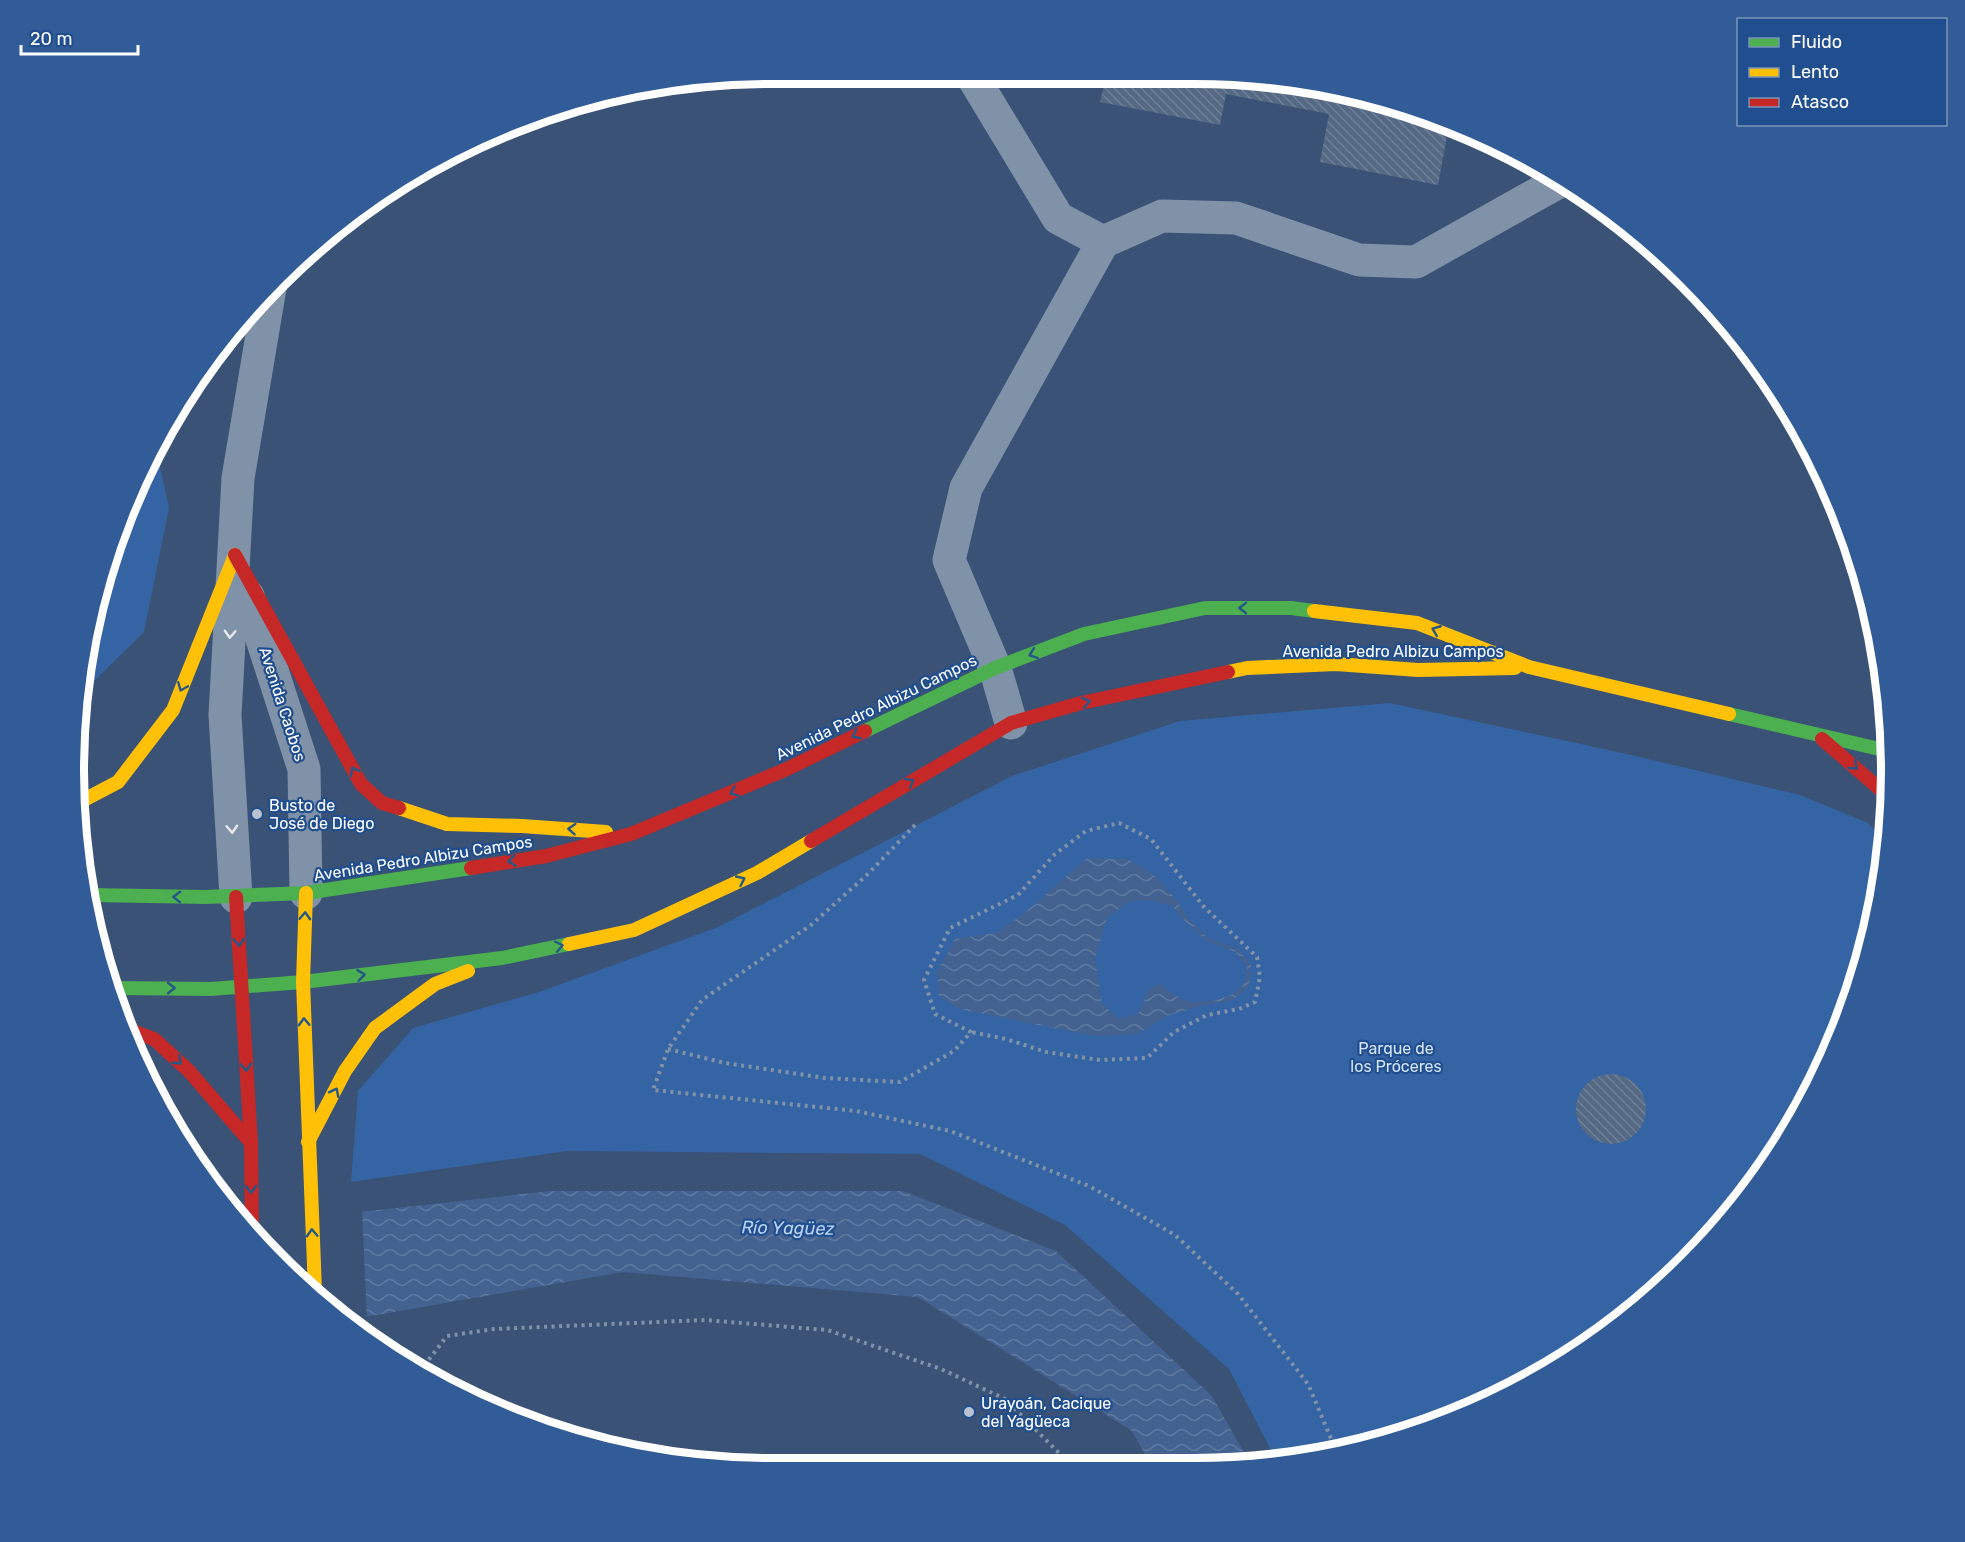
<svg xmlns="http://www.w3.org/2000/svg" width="1965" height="1542" font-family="Rubik,sans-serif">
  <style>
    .green { fill: #3564a4 }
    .water { fill: url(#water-waves); fill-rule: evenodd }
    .pier { fill: #395275 }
    .building { fill: url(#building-back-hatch) }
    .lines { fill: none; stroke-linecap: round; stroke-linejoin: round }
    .path { stroke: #8092a8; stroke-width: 4; stroke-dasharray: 3 4.5; stroke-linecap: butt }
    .street { stroke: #8092a8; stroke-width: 33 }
    .fast { stroke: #4caf50; stroke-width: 14 }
    .slow { stroke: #ffc107; stroke-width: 14 }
    .jam { stroke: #c62828; stroke-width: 14 }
    .oneway { stroke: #245888 }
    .oneway2 { stroke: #e6e9ee }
    .poi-dot { fill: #bac2cf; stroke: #204e8e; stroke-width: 2 }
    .labels { text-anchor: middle; stroke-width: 4.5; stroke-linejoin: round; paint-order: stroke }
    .street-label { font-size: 16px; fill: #fff; stroke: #204e8e }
    .poi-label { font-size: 16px; fill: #fff; stroke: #204e8e; text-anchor: start }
    .park-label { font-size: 16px; fill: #d4e4f9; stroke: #204e8e }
    .water-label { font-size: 18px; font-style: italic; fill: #bbd3f3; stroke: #204e8e }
    .rim { fill: none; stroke: #fff; stroke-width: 8 }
  </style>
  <defs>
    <pattern id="water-waves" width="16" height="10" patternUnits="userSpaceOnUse" patternTransform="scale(1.5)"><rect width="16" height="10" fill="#436290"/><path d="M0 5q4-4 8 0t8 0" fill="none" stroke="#5f7aa1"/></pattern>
    <pattern id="building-back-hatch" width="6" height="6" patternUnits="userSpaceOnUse" patternTransform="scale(1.5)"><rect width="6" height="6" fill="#556985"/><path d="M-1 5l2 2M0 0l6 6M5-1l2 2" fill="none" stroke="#6e8097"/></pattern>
  </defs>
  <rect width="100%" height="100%" fill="#395275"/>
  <!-- green -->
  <g class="green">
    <path d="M156 448 169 508 144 632 84 691 97 591Z"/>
    <path d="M1390 703 1627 754 1800 795 1868 823 1886 843 1868 951 1820 1079 1748 1195 1654 1295 1543 1375 1418 1432 1276 1460 1229 1369 1065 1225 920 1154 567 1151 351 1182 358 1091 413 1028 539 992 718 927 1012 776 1180 721Z"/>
  </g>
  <!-- water -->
  <g class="water">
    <path d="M1087 858 1128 859 1155 876 1175 898 1189 920 1208 938 1238 949 1251 965 1249 986 1233 1000 1196 1007 1167 1016 1137 1034 1094 1036 959 1009 939 996 937 972 955 939 998 932 1027 911ZM1149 900 1172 906 1185 921 1207 941 1236 952 1247 967C1246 972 1246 980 1243 985 1234 999 1203 1004 1187 1001 1177 998 1167 990 1159 983L1148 991 1138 1014 1118 1019 1102 1003 1095 958 1107 918 1130 901Z"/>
    <path d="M550 1191H903L1056 1251 1212 1396 1251 1465 1240 1467H1152L1132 1431 918 1297 623 1272 348 1320 332 1215Z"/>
  </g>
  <!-- pier -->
  <path class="pier" d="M362 1209 367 1320 351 1323 246 1230 244 1225Z"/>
  <!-- building -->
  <g class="building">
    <path d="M1106 75H1239L1420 112 1449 125 1438 185 1320 162 1329 114 1226 94 1220 125 1100 102Z"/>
    <circle cx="1611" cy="1109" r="35"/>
  </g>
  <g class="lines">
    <!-- path -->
    <g class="path">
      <path d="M915 825 869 873 811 925 702 1000 668 1049 653 1090 856 1111 950 1131 1089 1186 1175 1235 1238 1294 1308 1384 1335 1448"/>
      <path d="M668 1049 725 1063 825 1078 900 1082 954 1051 971 1032 935 1014 924 980 950 928 1018 895 1055 854 1086 831 1119 823 1151 839 1204 907 1257 957 1260 977 1255 1002 1239 1009 1207 1015 1174 1032 1147 1058 1100 1060 1046 1052 1006 1039 971 1032"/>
      <path d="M426 1374 427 1362 447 1336 494 1329 705 1320 827 1330 941 1369 1005 1399 1067 1461 1070 1468"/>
    </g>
    <!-- street -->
    <g class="street">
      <path d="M971 74 1058 218 1103 242"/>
      <path d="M248 596 304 769 306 893"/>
      <path d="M1011 723 995 668 949 560 966 488 1103 242 1162 216 1236 218 1359 260 1416 262 1562 180"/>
      <path d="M236 897 225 715 238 478 270 288"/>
    </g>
    <!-- fast -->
    <g class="fast">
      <path d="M1729 714 1888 751"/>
      <path d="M865 731 995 668 1084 634 1205 608H1291L1314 611"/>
      <path d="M90 895 206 897 306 893 471 868"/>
      <path d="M112 988 211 989 303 982 502 958 569 944"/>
    </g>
    <!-- slow -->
    <g class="slow">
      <path d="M1314 611 1417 623 1529 667 1729 714"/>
      <path d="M1228 672 1247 668 1336 664 1418 670 1515 668"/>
      <path d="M78 803 118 782 173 710 235 555"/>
      <path d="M399 808 447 824 522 826 606 832"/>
      <path d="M306 893 303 982 315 1291"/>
      <path d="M569 944 634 930 757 873 811 841"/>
      <path d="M308 1142 345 1071 375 1028 435 984 468 971"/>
    </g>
    <!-- jam -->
    <g class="jam">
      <path d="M235 555 361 784 382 803 399 808"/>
      <path d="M1822 739 1889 797"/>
      <path d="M811 841 1011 723 1081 703 1228 672"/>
      <path d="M471 868 546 856 631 834 787 769 865 731"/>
      <path d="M236 897 251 1143 252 1236"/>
      <path d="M130 1030 154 1039 189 1071 251 1143"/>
    </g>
  </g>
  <!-- one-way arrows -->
  <defs><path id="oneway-chevron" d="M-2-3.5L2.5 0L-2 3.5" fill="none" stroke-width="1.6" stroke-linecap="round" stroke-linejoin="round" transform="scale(1.5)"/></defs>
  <g class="oneway">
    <use href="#oneway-chevron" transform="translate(1243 608) rotate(180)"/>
    <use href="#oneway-chevron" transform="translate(1436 630) rotate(-158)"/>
    <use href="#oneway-chevron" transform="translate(1033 654) rotate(159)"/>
    <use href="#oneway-chevron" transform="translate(182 687) rotate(112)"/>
    <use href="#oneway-chevron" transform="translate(1086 702) rotate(-13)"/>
    <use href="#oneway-chevron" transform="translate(856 735) rotate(154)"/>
    <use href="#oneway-chevron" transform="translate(1854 766) rotate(41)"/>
    <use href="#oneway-chevron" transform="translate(354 771) rotate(-119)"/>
    <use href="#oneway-chevron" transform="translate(910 782) rotate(-31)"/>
    <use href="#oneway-chevron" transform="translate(734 792) rotate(156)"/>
    <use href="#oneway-chevron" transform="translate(572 829) rotate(-176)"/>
    <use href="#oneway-chevron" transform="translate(512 861) rotate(171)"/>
    <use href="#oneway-chevron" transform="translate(741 880) rotate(-25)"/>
    <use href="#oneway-chevron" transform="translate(177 897) rotate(-179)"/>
    <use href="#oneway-chevron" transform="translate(305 916) rotate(-88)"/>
    <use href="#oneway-chevron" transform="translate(239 942) rotate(87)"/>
    <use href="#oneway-chevron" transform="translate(559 946) rotate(-12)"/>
    <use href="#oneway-chevron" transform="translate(361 975) rotate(-7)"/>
    <use href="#oneway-chevron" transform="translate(171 988)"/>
    <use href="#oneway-chevron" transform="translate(304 1022) rotate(-92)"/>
    <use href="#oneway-chevron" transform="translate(178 1061) rotate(43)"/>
    <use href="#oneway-chevron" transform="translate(246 1067) rotate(87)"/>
    <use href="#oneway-chevron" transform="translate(335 1092) rotate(-63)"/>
    <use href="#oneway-chevron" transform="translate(251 1189) rotate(89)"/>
    <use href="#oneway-chevron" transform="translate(312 1233) rotate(-93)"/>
  </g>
  <g class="oneway2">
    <use href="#oneway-chevron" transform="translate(230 634) rotate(93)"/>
    <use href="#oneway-chevron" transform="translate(232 829) rotate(87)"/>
  </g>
  <!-- markers -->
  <g class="poi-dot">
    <circle cx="257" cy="814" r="6"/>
    <circle cx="969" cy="1412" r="6"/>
  </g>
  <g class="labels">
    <!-- street labels -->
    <g class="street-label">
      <text x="1393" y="657">Avenida Pedro Albizu Campos</text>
      <text transform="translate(283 704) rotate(72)" y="6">Avenida Caobos</text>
      <text transform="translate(876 707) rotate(-26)" y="6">Avenida Pedro Albizu Campos</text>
      <text transform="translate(423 858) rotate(-9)" y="6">Avenida Pedro Albizu Campos</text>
    </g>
    <!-- poi labels -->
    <g class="poi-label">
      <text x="269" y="811">Busto de<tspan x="269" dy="18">José de Diego</tspan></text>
      <text x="981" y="1409">Urayoán, Cacique<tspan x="981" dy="18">del Yagüeca</tspan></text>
    </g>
    <!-- park labels -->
    <g class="park-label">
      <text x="1396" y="1054">Parque de<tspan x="1396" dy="18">los Próceres</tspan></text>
    </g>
    <!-- water labels -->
    <g class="water-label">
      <text transform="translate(788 1228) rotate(1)" y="6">Río Yagüez</text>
    </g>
  </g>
  <!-- crop -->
  <path d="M0 0H1965V1542H0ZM771 84H1194A687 687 0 0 1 1881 771V771A687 687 0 0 1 1194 1458H771A687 687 0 0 1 84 771V771A687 687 0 0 1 771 84Z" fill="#325c97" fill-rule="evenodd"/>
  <path class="rim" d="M771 84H1194A687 687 0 0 1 1881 771V771A687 687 0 0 1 1194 1458H771A687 687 0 0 1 84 771V771A687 687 0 0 1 771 84Z"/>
  <!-- legend -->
  <rect x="1737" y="18" width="210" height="108" fill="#204e8e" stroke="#7995bb" stroke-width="1.5"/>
  <rect x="1749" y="38" width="30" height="9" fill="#4caf50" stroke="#7995bb" stroke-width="1.5"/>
  <text x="1791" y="48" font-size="18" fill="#ffffff">Fluido</text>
  <rect x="1749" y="68" width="30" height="9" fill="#ffc107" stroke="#7995bb" stroke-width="1.5"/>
  <text x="1791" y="78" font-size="18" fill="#ffffff">Lento</text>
  <rect x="1749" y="98" width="30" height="9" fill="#c62828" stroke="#7995bb" stroke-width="1.5"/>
  <text x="1791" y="108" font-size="18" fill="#ffffff">Atasco</text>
  <!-- scale -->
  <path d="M21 45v9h117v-9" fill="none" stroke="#ffffff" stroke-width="3"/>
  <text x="30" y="45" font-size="18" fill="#ffffff" stroke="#204e8e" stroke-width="4.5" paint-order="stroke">20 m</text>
</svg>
